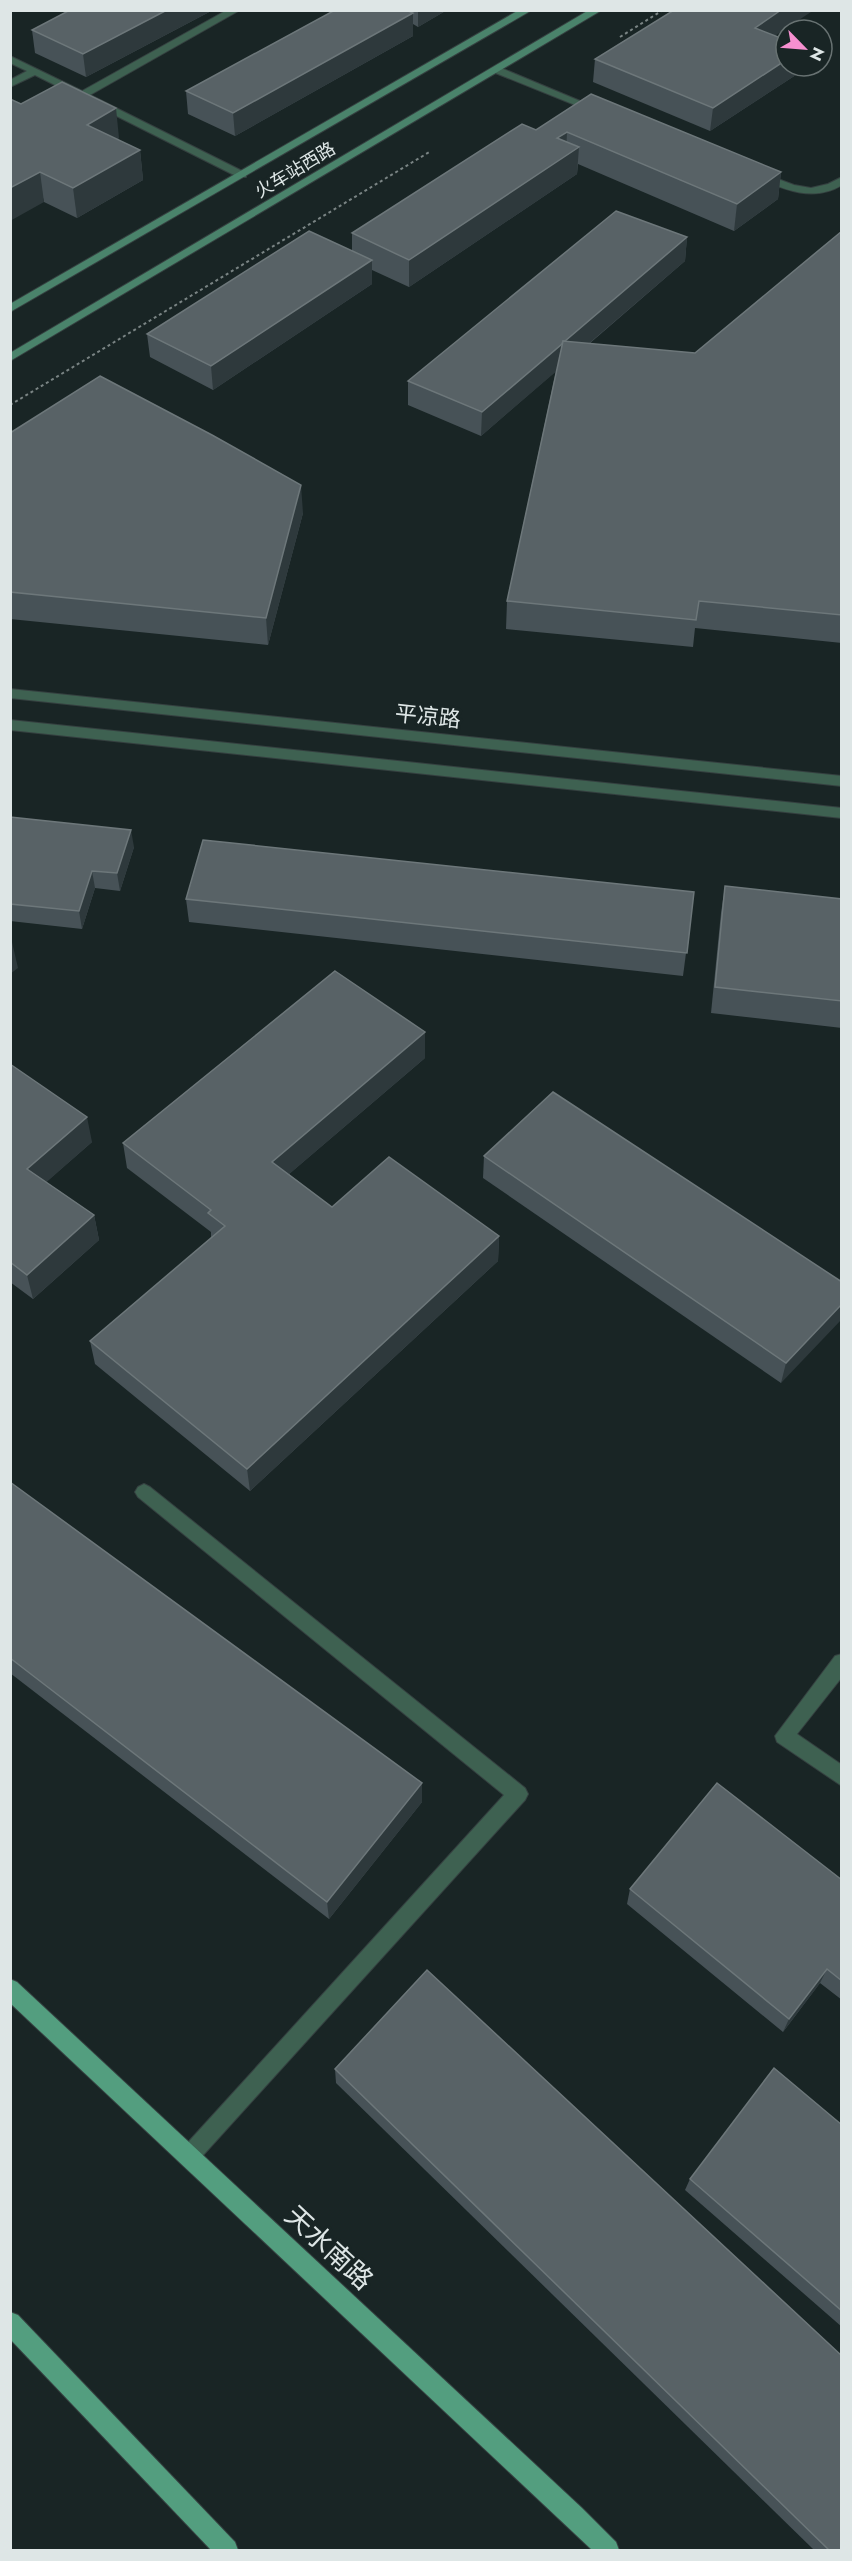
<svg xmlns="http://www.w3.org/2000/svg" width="852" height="2561" font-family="Jost,'Noto Sans SC',sans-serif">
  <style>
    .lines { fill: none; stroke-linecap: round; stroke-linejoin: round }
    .service-casing { stroke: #354040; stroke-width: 2 }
    .minor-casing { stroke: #354040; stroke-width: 2 }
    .tertiary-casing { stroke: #354040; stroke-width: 2 }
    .secondary-casing { stroke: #354040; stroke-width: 2 }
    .primary-casing { stroke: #354040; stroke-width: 2 }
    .path { stroke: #7a8484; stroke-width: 2; stroke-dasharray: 3 3; stroke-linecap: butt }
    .service { fill: #3e6151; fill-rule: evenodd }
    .minor { fill: #3e6151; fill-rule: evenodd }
    .tertiary { fill: #3e6151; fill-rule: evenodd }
    .secondary { fill: #4a836b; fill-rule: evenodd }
    .primary { fill: #539e7f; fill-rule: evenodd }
    .wall { fill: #475257 }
    .shaded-wall { fill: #2e393c }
    .building { fill: #586266; stroke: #6d777a; stroke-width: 1.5 }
    .labels { text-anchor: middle; stroke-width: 6; stroke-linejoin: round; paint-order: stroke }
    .far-street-label { font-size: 18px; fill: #dee6e6; stroke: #192525 }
    .street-label { font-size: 22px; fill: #dee6e6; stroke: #192525 }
    .near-street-label { font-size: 27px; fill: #dee6e6; stroke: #192525 }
  </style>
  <rect width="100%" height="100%" fill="#192525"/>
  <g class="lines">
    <!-- service casing -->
    <g class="service-casing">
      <g id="service">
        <path d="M493 68H501L604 111 595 113 493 72Z"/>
        <path d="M759 172 794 185 811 188 828 184 842 177V185C813 203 783 189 755 177V173Z"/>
        <path d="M144 1484 150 1487 525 1788 528 1794 525 1800 196 2163 189 2167 182 2163 178 2156 182 2149 504 1795 138 1497 135 1492 138 1487Z"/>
        <path d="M842 1654V1677L797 1734 842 1765V1786L777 1742 775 1736 835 1656Z"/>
      </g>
    </g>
    <!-- minor casing -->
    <g class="minor-casing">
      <path id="minor" d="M227 10H240L90 95 246 173V177H238L35 75 10 87V80L27 71 10 63V56L82 91Z"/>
    </g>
    <!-- tertiary casing -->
    <g class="tertiary-casing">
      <g id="tertiary">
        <path d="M10 689 842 776V786L10 698Z"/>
        <path d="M10 720 842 808V818L10 730Z"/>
      </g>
    </g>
    <!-- secondary casing -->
    <g class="secondary-casing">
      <g id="secondary">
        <path d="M519 10H532L10 312V304Z"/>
        <path d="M589 10H602L10 361V353Z"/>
      </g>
    </g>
    <!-- primary casing -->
    <g class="primary-casing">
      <g id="primary">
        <path d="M10 1979 17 1982 582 2508 616 2542 619 2550H592L10 2003Z"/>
        <path d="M10 2312 18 2315 235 2542 238 2550H211L10 2339Z"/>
      </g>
    </g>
    <!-- path -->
    <g class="path">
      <path d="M620 37 663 10"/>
      <path d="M10 405 431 151"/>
    </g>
    <!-- service -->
    <use href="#service" class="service"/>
    <!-- minor -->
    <use href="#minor" class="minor"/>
    <!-- tertiary -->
    <use href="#tertiary" class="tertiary"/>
    <!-- secondary -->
    <use href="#secondary" class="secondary"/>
    <!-- primary -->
    <use href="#primary" class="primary"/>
  </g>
  <!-- wall -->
  <g class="wall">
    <path d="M213 10 86 77 35 53 32 30Z"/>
    <path d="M335 10H447L418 27 413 24V36L235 136 188 114 186 91Z"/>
    <path d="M775 36 802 71 710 131 593 82 595 59Z"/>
    <path d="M591 94 781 172 778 199 734 231 578 164 577 174 409 287 372 270V284L213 390 150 357 147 334 352 251V233L536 130Z"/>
    <path d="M21 104 119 138 117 139 140 150 143 180 77 218 44 202Z"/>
    <path d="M842 231V643L695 628 693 647 506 629 507 601 556 371 481 436 408 405V381L687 237 685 261 589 344 695 353Z"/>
    <path d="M10 433 303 513 268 645 10 619Z"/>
    <path d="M10 817 134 847 120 891 95 888 82 929 10 921Z"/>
    <path d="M725 886 842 899V1028L711 1013 721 913Z"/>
    <path d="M694 892 683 976 189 922 186 899Z"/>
    <path d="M425 1058 289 1174 332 1207 499 1236 498 1261 250 1491 95 1364 90 1341 211 1238V1232L127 1168 123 1143Z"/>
    <path d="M10 1064 92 1142 46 1182 94 1215 99 1240 33 1299 10 1282Z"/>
    <path d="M484 1156 842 1282 781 1383 483 1178Z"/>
    <path d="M10 1482 422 1802 329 1919 10 1673Z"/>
    <path d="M842 1880V2000L820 1983 783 2032 627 1904 630 1889Z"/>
    <path d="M335 2069 842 2550H814L336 2083Z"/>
    <path d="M842 2125V2327L685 2190 690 2179Z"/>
  </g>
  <!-- shaded-wall -->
  <g class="shaded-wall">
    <path d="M167 10H213L86 77 83 54Z"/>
    <path d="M418 10H447L418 27Z"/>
    <path d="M781 10H814L752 51 755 28Z"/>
    <path d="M413 13V36L235 136 233 113Z"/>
    <path d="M786 60V66H803L802 71 710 131 713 108Z"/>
    <path d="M116 108 119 138 91 154 87 125Z"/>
    <path d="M567 132 566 156 579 147 577 174 409 287V260L557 138Z"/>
    <path d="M140 150 143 180 77 218 73 188Z"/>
    <path d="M40 172 44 202 10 221V188Z"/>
    <path d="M781 172 778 199 734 231 737 204Z"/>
    <path d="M687 237 685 261 481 436 482 412Z"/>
    <path d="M372 260V284L213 390 211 366Z"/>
    <path d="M301 485 303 513 268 645 266 618Z"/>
    <path d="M131 830 134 847 120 891 117 873Z"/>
    <path d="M92 871 95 888 82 929 79 911Z"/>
    <path d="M12 942 18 968 10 974V943Z"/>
    <path d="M425 1032V1058L274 1187 272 1162Z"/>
    <path d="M87 1117 92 1142 33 1194 27 1169Z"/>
    <path d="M94 1215 99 1240 33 1299 27 1275Z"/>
    <path d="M499 1236 498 1261 250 1491 247 1469Z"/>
    <path d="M842 1304V1319L781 1383 786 1363Z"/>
    <path d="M422 1783V1802L329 1919 327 1902Z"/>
    <path d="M827 1969 820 1983 783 2032 789 2019Z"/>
  </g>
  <!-- building -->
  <g class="building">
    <path d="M70 10H167L83 54 32 30Z"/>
    <path d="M335 10H406L413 13 233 113 186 91Z"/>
    <path d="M674 10H781L755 28 786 40V60L713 108 595 59Z"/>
    <path d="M62 82 116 108 87 125 140 150 73 188 40 172 10 188V99L21 104Z"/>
    <path d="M591 94 781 172 737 204 567 132 557 138 579 147 409 260 352 233 522 124 536 130Z"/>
    <path d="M616 211 687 237 565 341H563L562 344 482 412 408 381Z"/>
    <path d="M309 231 372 260 211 366 147 334Z"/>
    <path d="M842 231V615L699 601 696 620 507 601 563 341 695 353Z"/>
    <path d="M100 376 212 435 301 485 266 618 10 592V433Z"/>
    <path d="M10 817 131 830 117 873 92 871 79 911 10 904Z"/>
    <path d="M203 840 694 892 687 953 186 899Z"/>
    <path d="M725 886 842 899V1001L715 987Z"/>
    <path d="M335 971 425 1032 272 1162 332 1207 389 1157 499 1236 247 1469 90 1341 225 1226 208 1213 211 1210 123 1143Z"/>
    <path d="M10 1064 87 1117 27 1169 94 1215 27 1275 10 1262Z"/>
    <path d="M553 1092 842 1282V1304L786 1363 484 1156Z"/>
    <path d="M10 1482 422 1783 327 1902 10 1658Z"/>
    <path d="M717 1783 842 1880V1981L827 1969 789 2019 630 1889Z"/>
    <path d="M427 1970 842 2356V2550H829L335 2069Z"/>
    <path d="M774 2068 842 2125V2311L690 2179Z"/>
  </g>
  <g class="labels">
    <!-- far-street labels -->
    <g class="far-street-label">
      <text transform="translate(295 170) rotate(-31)" y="6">火车站西路</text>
    </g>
    <!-- street labels -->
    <g class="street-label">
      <text transform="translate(428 716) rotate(6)" y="8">平凉路</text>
    </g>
    <!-- near-street labels -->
    <g class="near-street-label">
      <text transform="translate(329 2248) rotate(43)" y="9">天水南路</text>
    </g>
  </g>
  <!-- border -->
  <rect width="852" height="2561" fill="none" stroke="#dee6e6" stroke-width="24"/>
  <!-- north arrow -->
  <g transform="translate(804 48) rotate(115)"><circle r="28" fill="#192525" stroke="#687272" stroke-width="1.5"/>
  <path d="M0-4.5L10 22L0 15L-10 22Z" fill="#f690d0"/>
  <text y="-9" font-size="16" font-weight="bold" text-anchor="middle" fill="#dee6e6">N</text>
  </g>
</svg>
